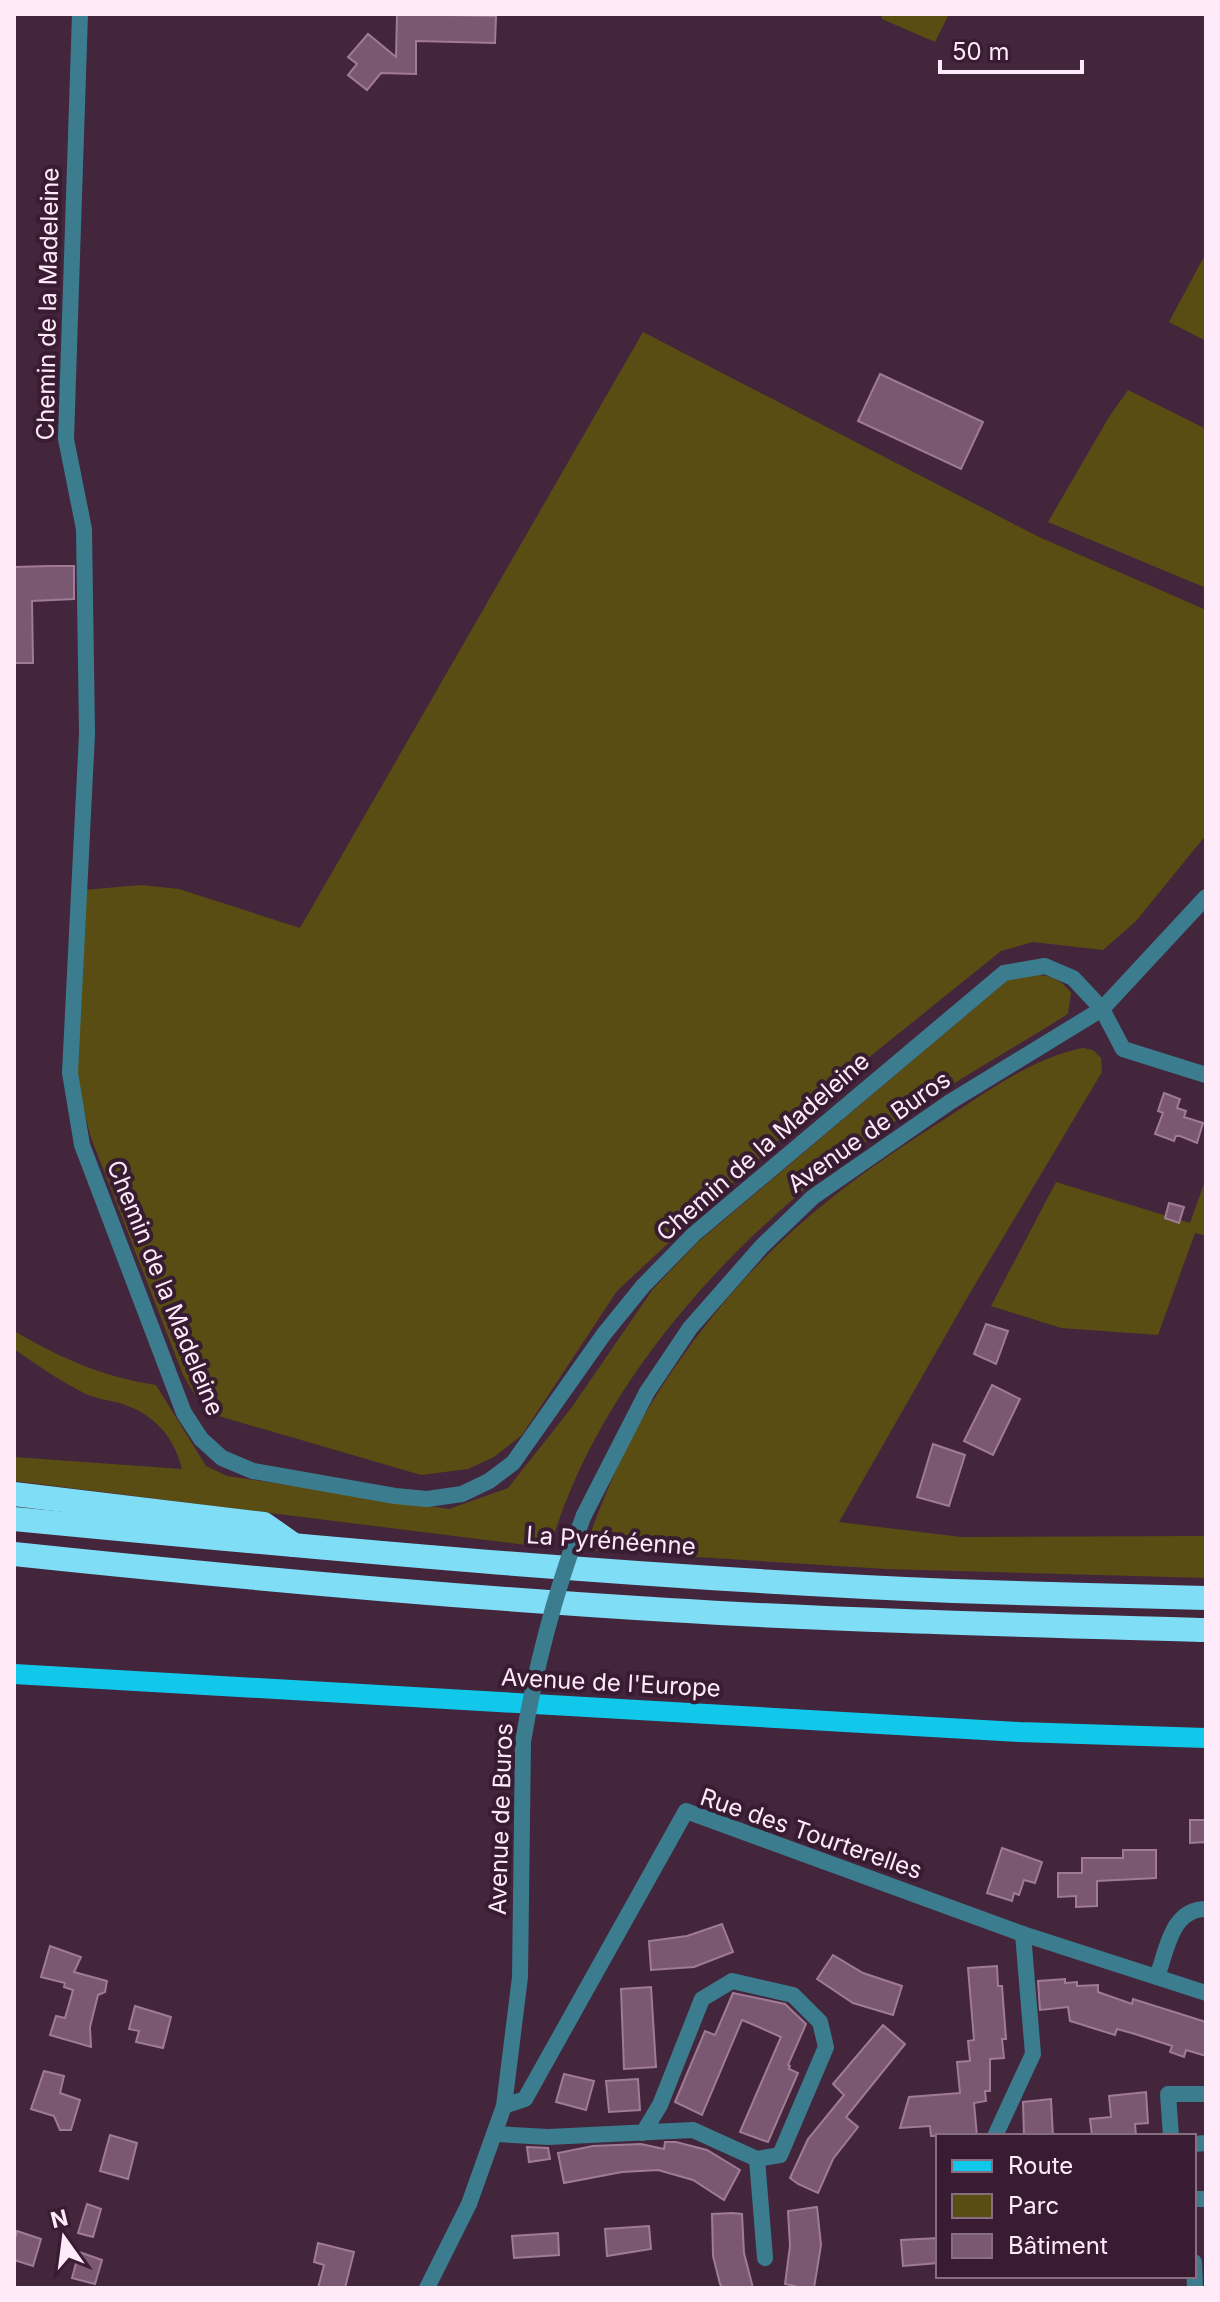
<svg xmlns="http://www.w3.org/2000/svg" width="1220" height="2302" font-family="Inter,sans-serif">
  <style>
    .green { fill: #5a4d13 }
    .building { fill: #7a5871; stroke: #9f7b95; stroke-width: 2 }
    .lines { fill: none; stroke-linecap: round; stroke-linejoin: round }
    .minor { stroke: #3b7d8e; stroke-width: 16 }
    .tertiary { stroke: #3b7d8e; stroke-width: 16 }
    .primary { stroke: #11c7ea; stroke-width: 20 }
    .motorway { stroke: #7fddf5; stroke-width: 24 }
    .tertiary-bridge { stroke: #3b7d8e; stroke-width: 16 }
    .labels { text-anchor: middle; stroke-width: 8; stroke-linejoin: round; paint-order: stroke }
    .street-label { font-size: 24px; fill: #feeaf8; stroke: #391b32 }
  </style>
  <rect width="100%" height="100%" fill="#43253c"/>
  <!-- green -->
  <g class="green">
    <path d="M881 14H949L935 42 882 19Z"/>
    <path d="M1206 253V341L1169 322Z"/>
    <path d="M643 332 1039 537 1206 610V835L1136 921 1103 950 1033 942 1001 951 862 1063 617 1291 522 1435 494 1457 468 1469 421 1475 205 1412 183 1375 90 1135 81 1097 75 1057 83 890 141 885 179 889 300 928Z"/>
    <path d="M1128 390 1206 429V588L1048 522 1109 417Z"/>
    <path d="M1028 974C1047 975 1060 977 1071 993L1068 1014C1004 1054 936 1092 874 1136 735 1234 598 1382 550 1548L14 1481V1457L182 1469C174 1437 155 1415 123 1404 110 1400 94 1399 82 1392 58 1380 36 1364 14 1349V1331C61 1358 102 1377 156 1385L206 1466 227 1476 449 1509 508 1488 572 1407 653 1289 698 1242 996 990 1009 979Z"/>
    <path d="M1083 1048 1093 1050 1101 1058 1102 1072 967 1298 839 1522 961 1537 1206 1536V1578L886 1569 584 1550C595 1522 605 1493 618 1466 662 1371 742 1269 824 1204 863 1172 905 1144 948 1117 989 1090 1035 1057 1083 1048Z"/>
    <path d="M1206 1178V1236L1195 1233 1158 1335 1061 1328 991 1306 1056 1182 1190 1223Z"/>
  </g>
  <!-- building -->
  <g class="building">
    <path d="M397 14 496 16 495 43 416 41V74L381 73 367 90 348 75 357 64 348 57 368 34 396 57Z"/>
    <path d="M880 374 983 422 961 469 858 421Z"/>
    <path d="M50 566H74V599L32 601 33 663H14V567Z"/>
    <path d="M1164 1093 1180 1099 1177 1108 1186 1111 1184 1117 1203 1123 1197 1143 1180 1136H1176L1174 1141 1155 1134 1163 1113 1158 1111Z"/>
    <path d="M1169 1203 1184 1207 1179 1223 1165 1218Z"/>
    <path d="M986 1324 1008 1331 996 1364 974 1354Z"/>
    <path d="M992 1385 1020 1399 993 1455 964 1441Z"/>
    <path d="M933 1444 965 1455 949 1506 917 1497Z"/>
    <path d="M1190 1820H1206V1842L1190 1843Z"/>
    <path d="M1002 1848 1042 1862 1035 1883 1024 1880 1019 1895 1014 1893 1012 1901 987 1893Z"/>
    <path d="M1123 1850H1156V1878L1097 1881V1906L1076 1907V1896L1058 1897V1873H1082V1858H1123Z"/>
    <path d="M722 1924 733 1952 694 1967 651 1970 649 1941 687 1936Z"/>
    <path d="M50 1946 81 1957 74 1972 107 1981 105 1992 98 1995 90 2027 91 2047 50 2035 56 2016 65 2018 73 1990 64 1987 65 1983 41 1977Z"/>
    <path d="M833 1955 863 1973 902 1986 893 2015 853 2003 817 1979Z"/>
    <path d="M997 1966 998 1986H1002L1006 2039H1002L1004 2058 990 2059V2091H985L986 2101 974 2103 977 2136H931L930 2126 900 2128 909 2097 960 2093 957 2062 970 2061 968 2041 974 2040 968 1968Z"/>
    <path d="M1065 1979V1983L1077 1982V1986L1098 1985V1992L1132 2004 1133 1999 1206 2022V2056L1186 2050 1184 2057 1170 2052 1172 2046 1135 2034 1117 2029 1115 2035 1070 2021 1068 2007 1040 2010 1038 1981Z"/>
    <path d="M651 1987 656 2067 624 2069 621 1989Z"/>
    <path d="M733 1993 785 2004 806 2024 788 2065 790 2066 789 2069 798 2073 768 2142 740 2132 781 2037 754 2025 742 2020 702 2115 675 2102 705 2031 715 2035Z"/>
    <path d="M135 2006 171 2017 163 2048 136 2042 139 2031 129 2029Z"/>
    <path d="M883 2025 905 2044 846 2117 858 2127 833 2159 818 2193 798 2184 790 2178 808 2139 844 2095 833 2084Z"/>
    <path d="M44 2071 64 2076 60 2093 80 2100 71 2130H60L54 2116 31 2109Z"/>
    <path d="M564 2074 594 2081 586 2110 556 2102Z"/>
    <path d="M638 2079 640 2110 609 2112 606 2081Z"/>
    <path d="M1146 2092 1148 2123 1135 2124 1136 2135 1092 2136 1090 2119 1111 2117 1109 2096Z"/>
    <path d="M1051 2099 1053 2136H1024L1023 2102Z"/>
    <path d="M110 2135 137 2143 128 2179 100 2171Z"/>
    <path d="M665 2142H676L707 2150 740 2170 724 2200 693 2180 658 2170 622 2172 564 2183 558 2153 593 2146 641 2144 664 2149Z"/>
    <path d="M527 2147 548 2148 550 2159 529 2162Z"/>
    <path d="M87 2204 101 2209 93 2237 78 2233Z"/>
    <path d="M817 2207 821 2245 814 2288H795V2286L785 2284 790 2246 788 2211Z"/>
    <path d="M732 2213 742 2214 744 2253 753 2288H723L720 2284 713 2256 712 2214Z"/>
    <path d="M649 2226 651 2249 607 2256 605 2229Z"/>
    <path d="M17 2231 41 2239 33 2266 14 2260V2242Z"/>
    <path d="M558 2233 559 2255 514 2258 512 2236Z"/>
    <path d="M938 2238V2263L903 2266 901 2240Z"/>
    <path d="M318 2243 354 2252 345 2288H318L324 2265 314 2262Z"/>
    <path d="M79 2252 102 2260 95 2284 72 2278Z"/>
  </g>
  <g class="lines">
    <!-- minor -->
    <g class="minor">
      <path d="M80 14 66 439 84 529 87 734 70 1073 82 1145 184 1413 201 1439 222 1458 253 1471 395 1496 427 1499 462 1494 489 1481 513 1463 604 1334 643 1286 694 1234 1004 973 1045 966 1073 978 1102 1009 1123 1049 1206 1075"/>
      <path d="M1157 1977C1167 1950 1171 1909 1206 1909"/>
      <path d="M504 2106 525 2099 686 1811 1023 1934 1206 1993"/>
      <path d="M496 2134 548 2137 693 2130 757 2159 780 2155 826 2047 820 2022 793 1995 732 1981 702 1999 660 2105 643 2133"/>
      <path d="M995 2136 1033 2054 1023 1934"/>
      <path d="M1171 2136 1168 2094H1206"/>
      <path d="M1194 2144 1206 2143"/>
      <path d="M757 2159 765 2258"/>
      <path d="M1194 2199H1206"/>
      <path d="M1194 2262 1195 2288"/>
    </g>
    <!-- tertiary -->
    <g class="tertiary">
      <path d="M584 1515 647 1392 690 1328 762 1246 813 1197 950 1102 1102 1009 1206 897"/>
      <path d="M427 2288 469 2204 504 2106 520 1977 523 1742"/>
    </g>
    <!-- primary -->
    <path class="primary" d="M14 1674 1019 1732 1206 1738"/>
    <!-- motorway -->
    <g class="motorway">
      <path d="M14 1494 264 1524 294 1545"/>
      <path d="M14 1519C326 1549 639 1578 953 1591 1037 1594 1122 1596 1206 1598"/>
      <path d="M14 1554C232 1577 451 1597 669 1610 848 1621 1027 1625 1206 1630"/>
    </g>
    <!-- tertiary-bridge -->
    <path class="tertiary-bridge" d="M523 1742C536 1663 556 1589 584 1515"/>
  </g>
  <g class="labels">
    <!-- street labels -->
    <g class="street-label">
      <text transform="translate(48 304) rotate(-89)" y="8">Chemin de la Madeleine</text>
      <text transform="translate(869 1132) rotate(-35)" y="8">Avenue de Buros</text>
      <text transform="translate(763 1147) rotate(-41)" y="8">Chemin de la Madeleine</text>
      <text transform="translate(165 1288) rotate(68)" y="8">Chemin de la Madeleine</text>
      <text transform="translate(611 1541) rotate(4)" y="8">La Pyrénéenne</text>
      <text transform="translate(611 1683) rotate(3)" y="8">Avenue de l'Europe</text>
      <text transform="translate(501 1819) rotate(-88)" y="8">Avenue de Buros</text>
      <text transform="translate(811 1834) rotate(19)" y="8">Rue des Tourterelles</text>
    </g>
  </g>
  <!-- border -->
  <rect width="1220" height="2302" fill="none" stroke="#feeaf8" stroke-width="32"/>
  <!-- legend -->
  <rect x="936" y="2134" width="260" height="144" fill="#391b32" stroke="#886e81" stroke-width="2"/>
  <rect x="952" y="2160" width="40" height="12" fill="#11c7ea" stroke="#886e81" stroke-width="2"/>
  <text x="1008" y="2174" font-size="24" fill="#feeaf8">Route</text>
  <rect x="952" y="2194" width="40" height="24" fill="#5a4d13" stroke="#886e81" stroke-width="2"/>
  <text x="1008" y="2214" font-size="24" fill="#feeaf8">Parc</text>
  <rect x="952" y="2234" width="40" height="24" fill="#7a5871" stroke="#886e81" stroke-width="2"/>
  <text x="1008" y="2254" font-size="24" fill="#feeaf8">Bâtiment</text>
  <!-- north arrow -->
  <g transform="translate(64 2238) rotate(346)" stroke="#391b32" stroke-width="6" paint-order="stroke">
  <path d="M0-6L14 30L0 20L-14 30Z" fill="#feeaf8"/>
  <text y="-12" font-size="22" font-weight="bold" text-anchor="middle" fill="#feeaf8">N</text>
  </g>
  <!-- scale -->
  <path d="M940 60v12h142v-12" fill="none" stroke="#feeaf8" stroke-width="4"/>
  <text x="952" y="60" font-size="24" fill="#feeaf8" stroke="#391b32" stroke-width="6" paint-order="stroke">50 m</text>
</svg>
